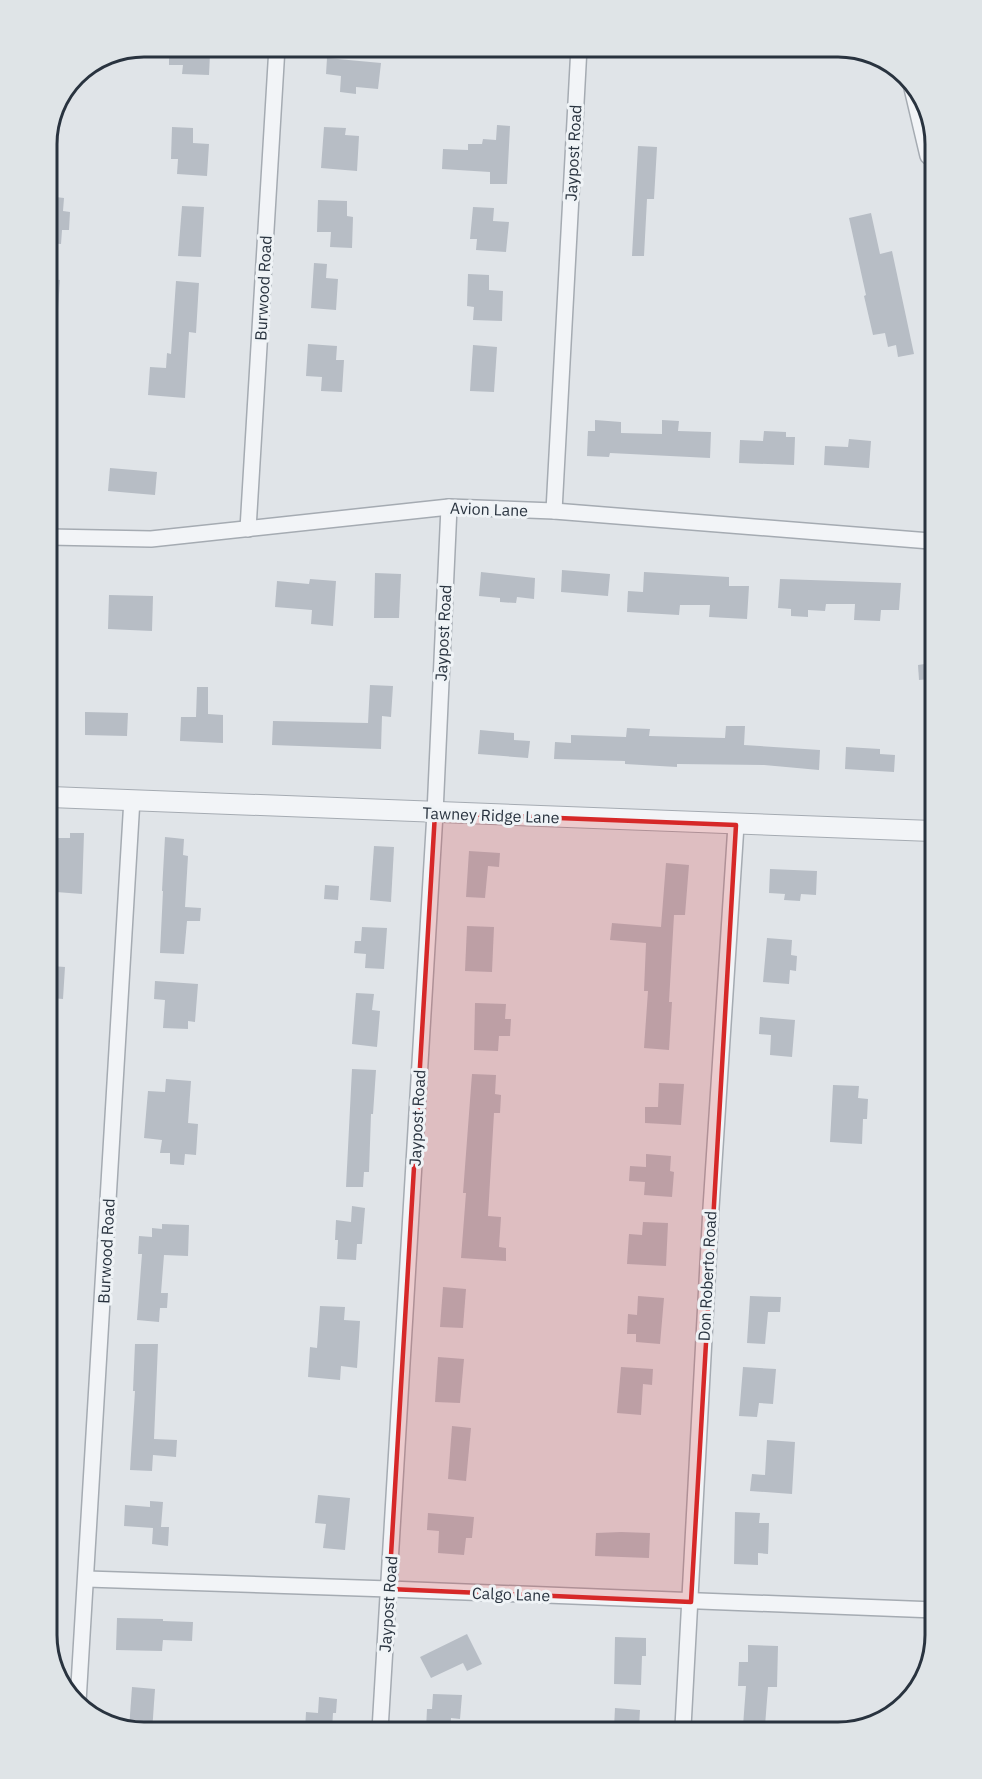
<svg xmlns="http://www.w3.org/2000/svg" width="982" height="1779" font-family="'IBM Plex Sans',sans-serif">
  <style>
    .building { fill: #b7bdc5 }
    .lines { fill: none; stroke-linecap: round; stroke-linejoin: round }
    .minor-casing { stroke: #a5abb2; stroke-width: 18 }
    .tertiary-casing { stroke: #a5abb2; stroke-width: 22 }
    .minor { stroke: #f2f4f7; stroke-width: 15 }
    .tertiary { stroke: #f2f4f7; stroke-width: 20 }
    .marked { fill: #d62828; fill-opacity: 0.2; stroke: #d62828; stroke-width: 4.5; stroke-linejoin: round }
    .labels { text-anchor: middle; stroke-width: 6; stroke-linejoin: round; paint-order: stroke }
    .street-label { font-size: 16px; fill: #29333f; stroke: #eff3f6 }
    .rim { fill: none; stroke: #29333f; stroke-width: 3 }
  </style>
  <rect width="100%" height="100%" fill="#e0e4e8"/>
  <!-- building -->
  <g class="building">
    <path d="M169 47H188V53L210 54 209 75 182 74 183 65H169Z"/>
    <path d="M327 58 381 63 378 89 356 87V94L340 92 341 76 326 74Z"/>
    <path d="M497 125 510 126 507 184H490V172L442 169 443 149 468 150V144H482L483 139 496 140Z"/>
    <path d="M172 127 193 128V143L209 144 207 176 177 174 178 159H171Z"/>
    <path d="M324 127 346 128 345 135 359 136 357 171 321 168Z"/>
    <path d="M638 146 657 147 654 199H647L644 256H632Z"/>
    <path d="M47 196 64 198 63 211 70 212 69 230H62L61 244 47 243Z"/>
    <path d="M318 200 347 201V216L353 217 352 248 330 247 331 232H317Z"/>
    <path d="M182 206 204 207 201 257 178 256Z"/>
    <path d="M473 207 494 208 493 221 509 222 506 252 476 250 477 239H470Z"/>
    <path d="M871 213 880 254 892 251 914 354 898 357 896 345 888 347 885 333 873 335 864 296 866 295 849 218Z"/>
    <path d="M314 263 327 264 326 278 338 279 336 310 311 308Z"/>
    <path d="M468 274 489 275V290L503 291 502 321 473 320 474 307 467 306Z"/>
    <path d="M47 279 60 280 57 323H48Z"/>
    <path d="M176 281 199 283 196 333 189 332 185 398 148 395 150 367 166 368 167 353 171 354Z"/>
    <path d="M308 344 337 346 336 360H344L342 392 321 391 322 377 306 376Z"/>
    <path d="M473 345 497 347 494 392 470 391Z"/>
    <path d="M595 420 621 422V433L662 434V420L679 421 678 431 711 432 710 458 610 453 609 457 587 456 588 431H595Z"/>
    <path d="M764 431 786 432V437H795L794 465 739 463 740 440 763 441Z"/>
    <path d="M849 439 871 441 869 468 824 465 825 446 848 447Z"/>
    <path d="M110 468 157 472 155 495 108 491Z"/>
    <path d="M562 570 610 574 608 596 561 592Z"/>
    <path d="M481 572 535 578 534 599 517 597 516 603 500 602V598L479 596Z"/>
    <path d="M644 572 729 577V586H749L747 619 709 617 710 605H680L679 615 627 612 628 591 643 592Z"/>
    <path d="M375 573 401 574 399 618H374Z"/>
    <path d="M310 579 336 581 333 626 311 624 312 610 275 607 277 581 309 584Z"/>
    <path d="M780 579 901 583 899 610H881L880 621 854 620 855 604H826L825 611 808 610V617L791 616V609L778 608Z"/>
    <path d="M109 595 153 596 152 631 108 629Z"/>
    <path d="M931 663V679L919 680 918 665Z"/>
    <path d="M370 685 393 686 391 717 382 716 381 749 272 745 273 721 368 723Z"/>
    <path d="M197 687H208V714L223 715V743L180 741 181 717H196Z"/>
    <path d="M85 712 128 713 127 736 85 735Z"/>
    <path d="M726 726H745L744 745 820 750 819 770 764 765 677 764V767L625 764V761L554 759 555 742 571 743V735L626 737 627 728 650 729 649 736 725 738Z"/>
    <path d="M480 730 514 733V740L530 741 528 758 478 754Z"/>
    <path d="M846 747 880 749V754L895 755 894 772 845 769Z"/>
    <path d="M70 833H84L82 894 56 892 58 838H70Z"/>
    <path d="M165 837 184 839 183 855 188 856 185 907 201 908 200 921H187L184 954 160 953 163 891H162Z"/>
    <path d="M374 846 394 847 391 902 370 900Z"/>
    <path d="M469 851 500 853 499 867 488 866 485 898 466 897Z"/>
    <path d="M666 863 689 865 685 915H674L669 1002H672L669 1050 644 1048 648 991H644L646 943 610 940 612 923 661 927Z"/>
    <path d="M770 869 817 871 816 895 801 894 800 901 784 900 785 894 769 893Z"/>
    <path d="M325 885 339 886 338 900 324 899Z"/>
    <path d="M467 926 494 927 492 972 465 971Z"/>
    <path d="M362 927 387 928 384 969 365 968 366 954 354 953 355 941H361Z"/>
    <path d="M767 938 792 940 791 955 797 956 796 971 790 970 789 984 763 982Z"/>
    <path d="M51 966 65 967 63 999 51 998Z"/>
    <path d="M155 981 198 984 195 1022 188 1021V1029L163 1028 165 1000 154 999Z"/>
    <path d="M356 993 374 994 372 1010 380 1011 377 1047 352 1044Z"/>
    <path d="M475 1003 506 1004 505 1019H511L510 1036H499L498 1051 474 1050Z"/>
    <path d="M760 1017 795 1020 792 1057 770 1055 771 1035 759 1034Z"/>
    <path d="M352 1069 376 1070 373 1114H371L369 1172H364L363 1187H346Z"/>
    <path d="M472 1074 496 1075 495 1094 501 1095 500 1113H494L488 1216 501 1217 499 1247 506 1248V1261L461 1258 466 1193H463Z"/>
    <path d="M166 1079 191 1081 188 1123 198 1124 196 1155 185 1154 184 1165 170 1164V1153H160L162 1140 144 1138 148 1091 165 1092Z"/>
    <path d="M659 1083 684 1084 681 1125 645 1123V1107H658Z"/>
    <path d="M833 1085 859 1086 858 1098 868 1099 867 1119H863L862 1144 830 1142Z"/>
    <path d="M646 1154 671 1156 670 1171 674 1172 672 1197 644 1195 645 1182 629 1181 630 1166 646 1167Z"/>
    <path d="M352 1206 365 1208 362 1244H357L356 1260 337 1259 338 1240H335L336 1220 351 1222Z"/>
    <path d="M643 1222 668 1223 666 1266 627 1264 629 1234 642 1235Z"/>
    <path d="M162 1224 189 1225 188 1256 164 1255 161 1293H168L167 1308H160L159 1322 137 1320 142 1254H138L139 1236 152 1237V1228L162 1229Z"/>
    <path d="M443 1287 466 1289 463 1328 440 1327Z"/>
    <path d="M638 1296 664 1298 660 1344 636 1342V1334H627L628 1314 637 1315Z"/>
    <path d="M750 1296 781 1297 780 1312H768L765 1344 747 1343Z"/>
    <path d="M320 1306 345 1307 344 1320 360 1321 357 1368 341 1366 340 1380 308 1377 310 1347 317 1348Z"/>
    <path d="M135 1344H158L154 1439 177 1440 176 1457 153 1455 152 1471 130 1470 135 1391H133Z"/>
    <path d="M438 1357 464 1359 460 1403 435 1402Z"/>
    <path d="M621 1367 653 1369 652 1385 643 1384 641 1415 617 1413Z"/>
    <path d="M743 1367 776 1369 773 1404 759 1403 757 1417 739 1416Z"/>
    <path d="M452 1426 471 1428 466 1481 448 1479Z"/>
    <path d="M767 1440 795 1442 792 1494 750 1491 752 1474 765 1475Z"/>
    <path d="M318 1495 350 1498 345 1550 323 1548 326 1524 315 1523Z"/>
    <path d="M150 1501 163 1502 161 1527H169L168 1546 152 1544 153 1528 124 1526 125 1505 150 1507Z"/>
    <path d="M735 1512 760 1513 759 1523H769L768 1554 758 1553V1565L734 1564Z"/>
    <path d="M428 1513 474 1517 472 1538H466L464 1555 438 1553 439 1531 427 1530Z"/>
    <path d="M621 1532 650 1533 649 1558 595 1556 596 1533Z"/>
    <path d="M117 1618 163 1619V1621L193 1622 192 1641 163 1640 162 1651 116 1650Z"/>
    <path d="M467 1634 482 1664 467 1671 463 1663 431 1678 420 1657Z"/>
    <path d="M615 1637 646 1638V1656H642L641 1685 614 1684Z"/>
    <path d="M748 1645 778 1646 777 1687H768L765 1726H743L746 1686H738L739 1662H748Z"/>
    <path d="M132 1687 155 1689 152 1732H138L129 1729Z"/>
    <path d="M433 1694 462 1695 460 1719 451 1718 450 1729H426L427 1709H432Z"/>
    <path d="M319 1697 337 1699 336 1713H333L332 1730 305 1731 306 1712 318 1713Z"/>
    <path d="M615 1708 640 1710 639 1727 614 1728Z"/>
  </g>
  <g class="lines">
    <!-- minor casing -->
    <g class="minor-casing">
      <g id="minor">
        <path d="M911 84 928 156"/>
        <path d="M554 511 579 47"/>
        <path d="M248 529 277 47"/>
        <path d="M49 537 151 539 449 507 554 511 930 541"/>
        <path d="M87 1579 389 1589 935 1610"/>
        <path d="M78 1702 132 799"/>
        <path d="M683 1727 711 1208 736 825"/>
        <path d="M380 1730 435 813 449 507"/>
      </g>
    </g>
    <!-- tertiary casing -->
    <g class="tertiary-casing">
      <path id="tertiary" d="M50 797 932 831"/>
    </g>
    <!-- minor -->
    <use href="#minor" class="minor"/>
    <!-- tertiary -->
    <use href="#tertiary" class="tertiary"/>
  </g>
  <!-- marked area -->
  <path class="marked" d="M435 813 736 825 691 1602 389 1589Z"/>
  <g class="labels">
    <!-- street labels -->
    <g class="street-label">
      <text transform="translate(573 153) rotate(-87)" y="6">Jaypost Road</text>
      <text transform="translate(263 288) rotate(-87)" y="6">Burwood Road</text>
      <text transform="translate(489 509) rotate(2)" y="6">Avion Lane</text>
      <text transform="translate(443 633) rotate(-87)" y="6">Jaypost Road</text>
      <text transform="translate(491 815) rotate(2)" y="6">Tawney Ridge Lane</text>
      <text transform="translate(417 1118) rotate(-87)" y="6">Jaypost Road</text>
      <text transform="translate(106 1251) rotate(-87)" y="6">Burwood Road</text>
      <text transform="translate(707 1276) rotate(-87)" y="6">Don Roberto Road</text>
      <text transform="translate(511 1594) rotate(2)" y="6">Calgo Lane</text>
      <text transform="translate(388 1604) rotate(-86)" y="6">Jaypost Road</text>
    </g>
  </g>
  <!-- crop -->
  <path d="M0 0H982V1779H0ZM144 57H838A87 87 0 0 1 925 144V1635A87 87 0 0 1 838 1722H144A87 87 0 0 1 57 1635V144A87 87 0 0 1 144 57Z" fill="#dfe4e7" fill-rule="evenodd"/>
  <path class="rim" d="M144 57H838A87 87 0 0 1 925 144V1635A87 87 0 0 1 838 1722H144A87 87 0 0 1 57 1635V144A87 87 0 0 1 144 57Z"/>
</svg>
